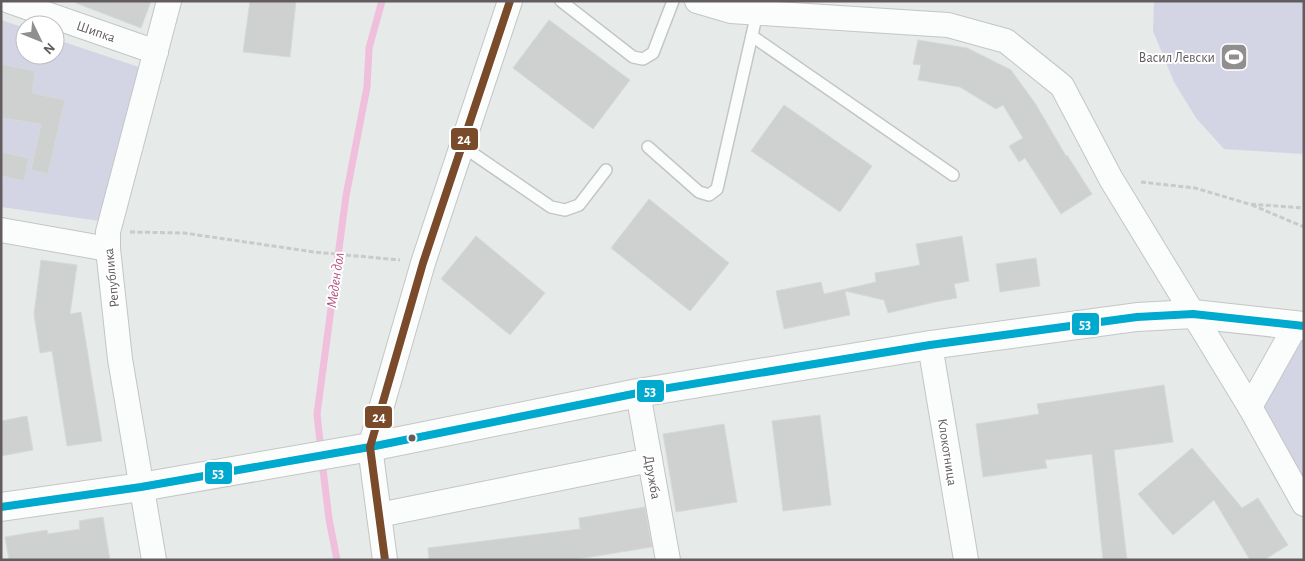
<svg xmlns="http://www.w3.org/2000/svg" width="1305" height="561" font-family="'Alegreya Sans',sans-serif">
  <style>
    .green { fill: #d3d5e5 }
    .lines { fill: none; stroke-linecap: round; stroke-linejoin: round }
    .stream { stroke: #f0bfdb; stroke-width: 7 }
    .building { fill: #ced1d0; stroke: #d5dad8 }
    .lane-casing { stroke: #c5c5c5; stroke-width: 14 }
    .street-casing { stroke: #c5c5c5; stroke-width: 26 }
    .secondary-casing { stroke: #c6c6c6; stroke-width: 30 }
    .path { stroke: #cacacd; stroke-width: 3; stroke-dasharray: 5 2.5; stroke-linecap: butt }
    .lane { stroke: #fbfcfc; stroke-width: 11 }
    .street { stroke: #fbfcfc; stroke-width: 24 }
    .secondary { stroke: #fbfcfc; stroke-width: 28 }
    .bus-1-casing { stroke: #fff; stroke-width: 11 }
    .bus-2-casing { stroke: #fff; stroke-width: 11 }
    .bus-1 { stroke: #00a9ce; stroke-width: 8 }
    .bus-2 { stroke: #7a4b2a; stroke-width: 8 }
    .bus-dot { fill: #625c5f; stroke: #fff; stroke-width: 2 }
    .labels { text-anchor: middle; stroke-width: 4; stroke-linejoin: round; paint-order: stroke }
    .street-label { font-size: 14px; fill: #625c5f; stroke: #fff }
    .poi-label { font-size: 14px; fill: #625c5f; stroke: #fff; text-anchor: end }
    .water-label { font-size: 15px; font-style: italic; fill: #b45283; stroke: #fff }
    .line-badge { stroke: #fff; stroke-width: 2 }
    .badge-label { font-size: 14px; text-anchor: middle; font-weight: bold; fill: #fff }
  </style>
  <rect width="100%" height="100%" fill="#e6eae9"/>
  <!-- green -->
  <g class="green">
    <path d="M1154 1H1304V154L1224 149 1196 118 1174 82 1153 31Z"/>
    <path d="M1 20 25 28V55H55V39L142 68 100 221 1 207Z"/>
    <path d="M1304 326V504L1250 407Z"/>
  </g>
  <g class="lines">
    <!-- stream -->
    <g class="stream">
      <path d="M321 451 317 414 346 196 367 87 369 48 382 1"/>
      <path d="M322 461 329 519 337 560"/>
    </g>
  </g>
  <!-- building -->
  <g class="building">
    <path d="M77 1H151L141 28 76 3Z"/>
    <path d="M250 1H296L290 57 243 52Z"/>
    <path d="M549 20 630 80 593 129 513 68Z"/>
    <path d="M918 40 967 48 1011 70 1035 103 1066 156 1067 155 1092 194 1061 214 1025 158 1019 162 1009 146 1023 138 1003 105 996 109 960 87 918 80 921 65 913 64Z"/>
    <path d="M1 64 35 71 32 93 65 100 48 174 31 170 41 124 1 118Z"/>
    <path d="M784 105 872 166 840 212 751 151Z"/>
    <path d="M1 152 29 158 24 181 1 176Z"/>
    <path d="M649 199 729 263 690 311 611 248Z"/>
    <path d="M476 236 545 293 510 335 441 279Z"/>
    <path d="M962 236 969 281 954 284 957 298 935 302 888 313 884 300 845 291 850 315 784 329 776 291 821 282 824 294 876 282 875 273 920 265 916 244Z"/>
    <path d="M1036 258 1040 286 1000 292 996 264Z"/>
    <path d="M41 260 77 265 70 314 81 312 102 441 67 446 52 351 40 353 34 314Z"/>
    <path d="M1164 385 1173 442 1114 450 1127 560H1103L1092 454 1045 460 1047 468 983 477 976 424 1039 414 1037 404Z"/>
    <path d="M820 415 831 505 783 511 772 421Z"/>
    <path d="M27 416 33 450 1 456V421Z"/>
    <path d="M724 424 737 502 676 512 663 434Z"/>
    <path d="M1192 448 1242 508 1258 498 1288 545 1264 560H1250L1214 500 1173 535 1138 494Z"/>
    <path d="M645 507 652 547 572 560H429L428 548 580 529 579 518Z"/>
    <path d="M103 517 110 560H9L5 537 47 530 48 534 80 529 79 521Z"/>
  </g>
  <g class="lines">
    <!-- lane casing -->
    <g class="lane-casing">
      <g id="lane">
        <path d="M561 1 633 57 643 59 653 53 673 1"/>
        <path d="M752 36 953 175"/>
        <path d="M462 146 551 207 565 210 579 205 606 170"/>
        <path d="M648 147 699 192 709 195 717 189 757 13"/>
      </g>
    </g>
    <!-- street casing -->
    <g class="street-casing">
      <g id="street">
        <path d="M9 1 156 52"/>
        <path d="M697 1 731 11 948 25 1006 41 1062 86 1111 179 1250 407 1304 504"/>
        <path d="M1 230 108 249"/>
        <path d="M930 345 966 560"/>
        <path d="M638 393 668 560"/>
        <path d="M1250 407 1296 325"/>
        <path d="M379 515 650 460"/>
        <path d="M154 560 120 359 108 249V232L169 1"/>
        <path d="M385 560 370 447 423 263 510 1"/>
      </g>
    </g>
    <!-- secondary casing -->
    <g class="secondary-casing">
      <path id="secondary" d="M1 507 141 487 370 447 638 393 930 345 1137 317 1193 314 1304 326"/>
    </g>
    <!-- path -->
    <g class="path">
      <path d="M1141 182 1195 188 1249 204 1304 208"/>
      <path d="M1252 205 1304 227"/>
      <path d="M130 232 184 233 314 252 400 260"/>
    </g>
    <!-- lane -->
    <use href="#lane" class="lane"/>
    <!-- street -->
    <use href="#street" class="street"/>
    <!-- secondary -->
    <use href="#secondary" class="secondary"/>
    <!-- bus-1 casing -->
    <g class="bus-1-casing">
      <path id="bus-1" d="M1 507 141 487 370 447 638 393 930 345 1137 317 1193 314 1304 326"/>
    </g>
    <!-- bus-2 casing -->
    <g class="bus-2-casing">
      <path id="bus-2" d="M385 560 370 447 423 263 510 1"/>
    </g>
    <!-- bus-1 -->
    <use href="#bus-1" class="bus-1"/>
    <!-- bus-2 -->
    <use href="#bus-2" class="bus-2"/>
  </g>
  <!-- icons -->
  <defs>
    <g id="stadium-square" transform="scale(1.4375)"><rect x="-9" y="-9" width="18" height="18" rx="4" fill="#908e8f" stroke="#fff"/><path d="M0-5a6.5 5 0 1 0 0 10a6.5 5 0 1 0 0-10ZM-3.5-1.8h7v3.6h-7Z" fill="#fff"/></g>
  </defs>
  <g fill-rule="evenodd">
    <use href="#stadium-square" x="1234" y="57"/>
  </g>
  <!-- markers -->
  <circle class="bus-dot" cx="412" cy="438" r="4.5"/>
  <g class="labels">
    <!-- street labels -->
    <g class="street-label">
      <text transform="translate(96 31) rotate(19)" y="5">Шипка</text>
      <text transform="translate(111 278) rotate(-96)" y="5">Република</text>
      <text transform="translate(948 452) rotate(81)" y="5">Клокотница</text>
      <text transform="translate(653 477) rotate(80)" y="5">Дружба</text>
    </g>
    <!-- poi labels -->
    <g class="poi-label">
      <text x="1215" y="62">Васил Левски</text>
    </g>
    <!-- water labels -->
    <g class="water-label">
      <text transform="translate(335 280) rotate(-82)" y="5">Меден дол</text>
    </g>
  </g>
  <g class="line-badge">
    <rect x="450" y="127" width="29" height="24" rx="5" fill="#7a4b2a"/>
    <rect x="1071" y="312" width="29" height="24" rx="5" fill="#00a9ce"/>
    <rect x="636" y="379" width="29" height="24" rx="5" fill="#00a9ce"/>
    <rect x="364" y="405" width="29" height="24" rx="5" fill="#7a4b2a"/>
    <rect x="204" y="461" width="29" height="24" rx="5" fill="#00a9ce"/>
  </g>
  <g class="badge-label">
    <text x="464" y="144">24</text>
    <text x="1085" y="329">53</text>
    <text x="650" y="396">53</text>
    <text x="379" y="422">24</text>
    <text x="218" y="478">53</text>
  </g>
  <!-- border -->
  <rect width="1305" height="561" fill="none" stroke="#625c5f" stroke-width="5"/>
  <!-- north arrow -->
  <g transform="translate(40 40) rotate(133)"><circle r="24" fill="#ffffff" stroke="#c0bebf"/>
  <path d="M0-4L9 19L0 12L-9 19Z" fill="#908e8f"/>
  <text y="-8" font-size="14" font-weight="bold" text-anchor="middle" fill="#625c5f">N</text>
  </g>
</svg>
